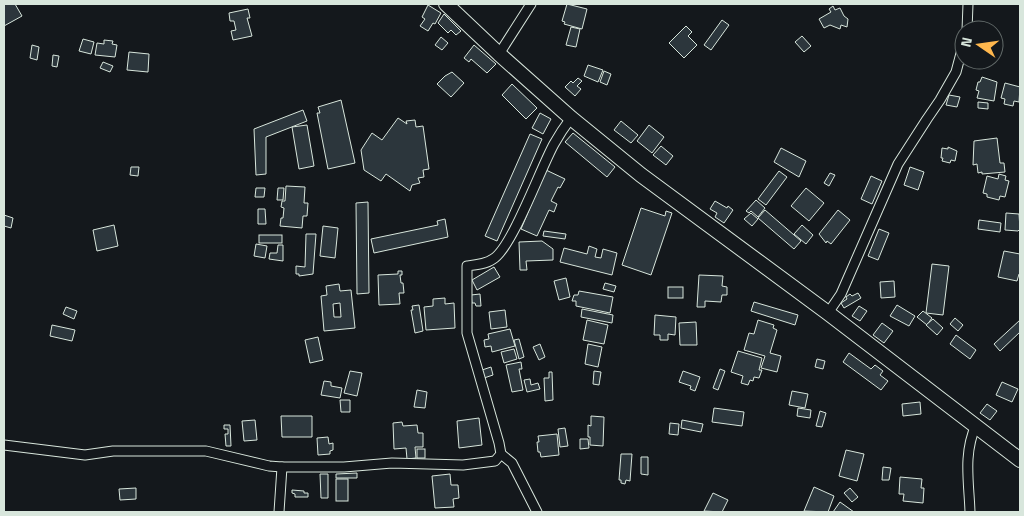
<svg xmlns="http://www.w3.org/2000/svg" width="1024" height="516" font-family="'Titillium Web',sans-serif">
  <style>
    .building { fill: #2c363c; stroke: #d8e6dc; fill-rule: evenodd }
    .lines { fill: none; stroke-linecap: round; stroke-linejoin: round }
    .minor-casing { stroke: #d8e6dc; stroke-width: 11 }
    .primary-casing { stroke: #d8e6dc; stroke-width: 16 }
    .minor { stroke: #14181c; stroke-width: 9 }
    .primary { stroke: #14181c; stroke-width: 14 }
  </style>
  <rect width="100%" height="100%" fill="#14181c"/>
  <!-- building -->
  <g class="building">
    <path d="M4 4H15L22 16 4 26Z"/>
    <path d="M567 4 587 9 582 29 564 24 565 22 562 21Z"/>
    <path d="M428 5 441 13 435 24 433 23 428 31 420 26 425 19 422 17Z"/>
    <path d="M833 6 835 10 840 8 844 16 848 19 847 27 841 25 840 29 830 25 824 28 819 19 831 12 829 9Z"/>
    <path d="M248 9 250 18H247L252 36 233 40 231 31 236 30 234 21H230L229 13Z"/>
    <path d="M444 14 461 31 456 35 451 30 448 33 438 23Z"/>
    <path d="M722 20 729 25 711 50 704 45Z"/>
    <path d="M972 25 991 28 990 30H971Z"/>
    <path d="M686 26 692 32 688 36 697 45 684 58 669 43Z"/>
    <path d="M571 27 580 29 576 47 566 45Z"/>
    <path d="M802 36 811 46 804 52 795 42Z"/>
    <path d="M441 37 448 43 442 50 435 45Z"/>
    <path d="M83 39 94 42 91 54 79 51Z"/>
    <path d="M104 40 113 41 112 44 117 45 115 57 95 55 97 43 104 44Z"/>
    <path d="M32 45 39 47 37 60 30 58Z"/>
    <path d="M474 45 496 64 487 73 471 59 469 62 464 58Z"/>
    <path d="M129 52 149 54 148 72 127 70Z"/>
    <path d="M53 55 59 56 57 67 52 66Z"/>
    <path d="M103 62 113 66 110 72 100 68Z"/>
    <path d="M588 65 603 70 598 82 584 76Z"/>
    <path d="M604 71 611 74 607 85 600 82Z"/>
    <path d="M452 72 464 83 451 97 437 84 445 76Z"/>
    <path d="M982 77 997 82 994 101 977 98 979 91 976 90 978 82H980Z"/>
    <path d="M578 78 582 81 577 86 581 89 575 96 565 87 571 81 573 83Z"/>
    <path d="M1005 83 1020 87 1019 102 1014 101 1013 106 1004 104 1005 99 1001 98Z"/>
    <path d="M512 84 537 108 526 119 502 95Z"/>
    <path d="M949 95 960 97 957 107 946 105Z"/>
    <path d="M341 100 355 163 328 169 317 113H320L318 107Z"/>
    <path d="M978 102 988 103V109L978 108Z"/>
    <path d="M303 110 307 121 266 137V174L256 175 254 129Z"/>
    <path d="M540 113 551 119 543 134 532 128Z"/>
    <path d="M398 118 407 124 406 121 415 120 416 127 423 126 429 169 423 170 424 177 418 178 420 183 412 185 410 191 386 174 381 181 364 170 361 150 372 133 382 140Z"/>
    <path d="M621 121 638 135 631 143 614 130Z"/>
    <path d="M307 125 314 166 299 169 292 127Z"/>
    <path d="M649 125 664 137 652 153 637 141Z"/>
    <path d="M573 133 615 167 607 177 565 142Z"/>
    <path d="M530 134 542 139 497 241 485 236Z"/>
    <path d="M997 138 1000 163H1004L1005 172 982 174V172L978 173 977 164 973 165 974 141Z"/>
    <path d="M661 146 673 156 666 165 653 155Z"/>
    <path d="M948 147 957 151 955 161 951 160 950 163 942 161 943 158H941L942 148 948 149Z"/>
    <path d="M781 148 806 161 799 177 774 162Z"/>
    <path d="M131 167H139L138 176 130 175Z"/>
    <path d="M910 167 924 172 918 190 904 185Z"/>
    <path d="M546 170 565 179 560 188 558 187 551 201 557 204 554 212 549 210 537 236 521 229Z"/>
    <path d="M779 171 787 177 766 205 758 199Z"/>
    <path d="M830 173 835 175 829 186 824 183Z"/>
    <path d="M999 174 1006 176 1005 180 1009 181 1005 197 1000 196 999 200 987 197V194L983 193 987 176 998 179Z"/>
    <path d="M871 176 882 181 872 204 861 199Z"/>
    <path d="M286 186 305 187 304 203H308L307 216H303L302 228 280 226 281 218H283L284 208 281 207 282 201H285Z"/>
    <path d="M256 188H265L264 197H255Z"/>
    <path d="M278 188H284L283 200H277Z"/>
    <path d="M806 188 824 203 809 221 791 206Z"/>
    <path d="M756 200 765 208 758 217 751 211 749 213 746 211Z"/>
    <path d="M715 201 727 208 728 206 733 210 724 223 715 217 717 213 710 209Z"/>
    <path d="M368 202 369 293 357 294 356 203Z"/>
    <path d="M641 208 665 216 666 211 672 213 651 275 622 265Z"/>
    <path d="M258 209H265L266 224H258Z"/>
    <path d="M765 210 801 241 794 249 758 218Z"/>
    <path d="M838 210 850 220 831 244 827 241 826 243 819 234Z"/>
    <path d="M751 213 758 219 752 226 744 219Z"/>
    <path d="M1006 213 1019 214 1020 229 1018 231 1005 230Z"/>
    <path d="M4 215 13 218 11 228 4 226Z"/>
    <path d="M445 219 448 237 374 253 371 239 438 225 437 221Z"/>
    <path d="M979 220 1001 223 1000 232 978 229Z"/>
    <path d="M114 225 118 246 97 251 93 230Z"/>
    <path d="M802 225 813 235 806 244 794 234Z"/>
    <path d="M323 226 338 228 335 258 320 256Z"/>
    <path d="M879 229 889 233 878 260 868 256Z"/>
    <path d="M544 231 566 234 565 239 543 236Z"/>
    <path d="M306 234H316L313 274 299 276V274H296V266L305 267Z"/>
    <rect x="259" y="235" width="23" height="8"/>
    <path d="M542 241 553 249V260L526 261 527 270H520L519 242Z"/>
    <path d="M256 244 267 246 265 258 254 256Z"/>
    <path d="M278 245H283V261L269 259 270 253H277Z"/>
    <path d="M589 246 597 249 595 257 601 258 603 249 617 253 612 275 560 262 564 248 587 254Z"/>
    <path d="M1004 251 1020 254V275L1019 274 1017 281 998 277Z"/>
    <path d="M932 264 949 266 943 315 926 313Z"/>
    <path d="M494 267 500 277 477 290 472 280Z"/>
    <path d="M398 271H402V275H400L401 283H403L404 293H399L400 304 379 305 378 275 398 274Z"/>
    <path d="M699 275 723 276 722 286 727 287V295H722L721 302 705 301V307H697Z"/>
    <path d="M566 278 570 297 559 300 554 281Z"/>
    <path d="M894 281 895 297 881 298 880 282Z"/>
    <path d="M605 283 616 286 614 292 603 289Z"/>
    <path d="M339 284 340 291 351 290 355 328 324 331 321 296 327 295 326 286ZM340 303 341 317H334L333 304Z"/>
    <rect x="668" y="287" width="15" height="11"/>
    <path d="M579 291 613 297 610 313 576 306V301H572L574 295H578Z"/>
    <path d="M858 293 861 298 844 308 841 303 847 299 846 297 850 294 852 296Z"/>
    <path d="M480 294 481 306H476L475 303H472L471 295Z"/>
    <path d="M445 298V304L454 303 455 328 426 330 424 307 433 306V299Z"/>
    <path d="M754 302 798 315 795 325 751 311Z"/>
    <path d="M419 305 423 331 415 333 411 310H413L412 306Z"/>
    <path d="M897 305 915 316 909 326 890 316Z"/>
    <path d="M859 306 867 311 860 321 852 316Z"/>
    <path d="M66 307 77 311 74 319 63 314Z"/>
    <path d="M582 309 613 315 612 323 581 317Z"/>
    <path d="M505 310 507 327 491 329 489 312Z"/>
    <path d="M923 311 932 318 927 325 917 317Z"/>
    <path d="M655 315 676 317 675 335 668 334V340H660V335H654Z"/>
    <path d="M955 318 963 325 958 331 950 324Z"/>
    <path d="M933 319 943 328 937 335 926 325Z"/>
    <path d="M587 320 608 325 604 344 583 340Z"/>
    <path d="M758 320 774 325 773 328 777 330 770 353 781 356 777 372 761 368 765 356 744 350 749 333 754 334Z"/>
    <path d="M1020 320V332L1000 351 994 344Z"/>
    <path d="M696 322 697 345H680L679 323Z"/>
    <path d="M882 323 893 331 884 343 873 335Z"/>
    <path d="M52 325 75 330 72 341 50 336Z"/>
    <path d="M510 329 515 346 492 352 491 346 485 347 484 340 489 339 488 334Z"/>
    <path d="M956 335 976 350 970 359 950 344Z"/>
    <path d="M318 337 323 360 310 363 305 340Z"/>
    <path d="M519 339 524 357 519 359 514 340Z"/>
    <path d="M540 344 545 357 539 360 533 347Z"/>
    <path d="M588 344 602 347 598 367 585 364Z"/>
    <path d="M514 349 517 359 504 363 501 352Z"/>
    <path d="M738 351 762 358 759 370H762L759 378 754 377 753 381 750 380 748 385 741 383 743 376 731 372Z"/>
    <path d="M849 353 871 369 875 365 883 371 880 375 888 381 881 390 843 362Z"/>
    <path d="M817 359 825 361 823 369 815 367Z"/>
    <path d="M521 362 522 369H519L523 390 512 392 506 365Z"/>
    <path d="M491 367 493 375 484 378 482 370Z"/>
    <path d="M720 369 725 371 718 390 713 388Z"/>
    <path d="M350 371 362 373 357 396 344 393Z"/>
    <path d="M594 371 601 372 599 385 593 384Z"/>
    <path d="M683 371 700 377 695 391 690 389 691 386 679 382Z"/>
    <path d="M549 372H552L553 400 545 401 544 378H549Z"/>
    <path d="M530 379 531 385 538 383 540 389 527 392 524 380Z"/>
    <path d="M324 381 331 382V386L342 388 340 398 321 395Z"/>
    <path d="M1002 382 1018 389 1012 402 996 395Z"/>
    <path d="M417 390 427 392 425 408 414 407Z"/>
    <path d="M792 391 808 394 805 408 789 405Z"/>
    <path d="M340 400H350V412H341Z"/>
    <path d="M920 402 921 414 903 416 902 404Z"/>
    <path d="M987 404 997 411 990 420 980 413Z"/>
    <path d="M714 408 744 412 742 426 712 422Z"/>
    <path d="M798 408 811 410 810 418 797 416Z"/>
    <path d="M820 411 826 413 822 427 816 426Z"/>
    <path d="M281 416H312V437H282Z"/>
    <path d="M591 416 604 417 603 446 590 445V437H588V425L591 426Z"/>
    <path d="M479 418 482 445 459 448 457 421Z"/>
    <path d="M255 420 257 440 244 441 242 421Z"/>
    <path d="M682 420 703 424 701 432 681 428Z"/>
    <path d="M402 422 403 426 417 425 418 433H423V447H415L416 458 407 459 406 448 394 449 393 423Z"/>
    <path d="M670 423 679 424 678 435 669 434Z"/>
    <path d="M224 425H230L231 446H226L225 434H228V429H224Z"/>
    <path d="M565 428 568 446 560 447 558 429Z"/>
    <path d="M557 434 559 455 541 457 540 452H538L537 442H539L538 436Z"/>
    <path d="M328 437 329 444 333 443V450L330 451V454L318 455 317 438Z"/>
    <path d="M580 439H588L589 448 580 449Z"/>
    <rect x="417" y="449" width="8" height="9"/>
    <path d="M846 450 864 454 857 481 839 476Z"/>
    <path d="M621 454H632L630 481 626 480 625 484 621 483V480H619Z"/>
    <path d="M641 457H648V475L641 474Z"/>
    <path d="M883 467 891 468 889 480H882Z"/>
    <path d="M357 473V478H336V474Z"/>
    <path d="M320 474H328V498H321Z"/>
    <path d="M450 474 451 485H458L459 498 453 499 454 507 435 508 432 476Z"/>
    <path d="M900 477 922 479 921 488H924L923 503 903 501 904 494H899Z"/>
    <rect x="336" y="479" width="12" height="22"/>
    <path d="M814 487 834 496 828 512 804 511Z"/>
    <path d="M136 488V499L120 500 119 489Z"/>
    <path d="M850 488 858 497 852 502 844 493Z"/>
    <path d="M292 490 304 491V493H308V497H295V494L292 493Z"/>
    <path d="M713 493 728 500 722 512 704 511Z"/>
    <path d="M840 502 854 512H833Z"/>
  </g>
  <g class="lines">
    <!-- minor casing -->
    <g class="minor-casing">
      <g id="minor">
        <path d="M967 30 968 4"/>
        <path d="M499 54 531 4"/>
        <path d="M828 313 841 294 898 164 927 119 940 100 956 72 964 42"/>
        <path d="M4 445 85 455 113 451H206L269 466 282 467H344L392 463 463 465 495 461 501 454 499 443 467 333V266C476 265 486 264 493 259 512 248 541 167 554 144 559 135 565 126 571 118"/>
        <path d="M501 454 512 463 537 512"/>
        <path d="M279 512 282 467"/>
        <path d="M970 512C969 482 963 454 976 425"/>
      </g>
    </g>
    <!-- primary casing -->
    <g class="primary-casing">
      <path id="primary" d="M446 4 499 54 571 118 641 175 828 313 1020 460"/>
    </g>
    <!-- minor -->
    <use href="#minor" class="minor"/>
    <!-- primary -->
    <use href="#primary" class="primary"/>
  </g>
  <!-- border -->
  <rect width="1024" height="516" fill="none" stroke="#d8e6dc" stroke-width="10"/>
  <!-- north arrow -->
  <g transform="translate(979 45) rotate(283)"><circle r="24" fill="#14181c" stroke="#626a69"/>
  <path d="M0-4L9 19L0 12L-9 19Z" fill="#ffb74d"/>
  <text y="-8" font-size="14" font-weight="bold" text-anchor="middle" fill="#d8e6dc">N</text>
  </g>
</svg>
